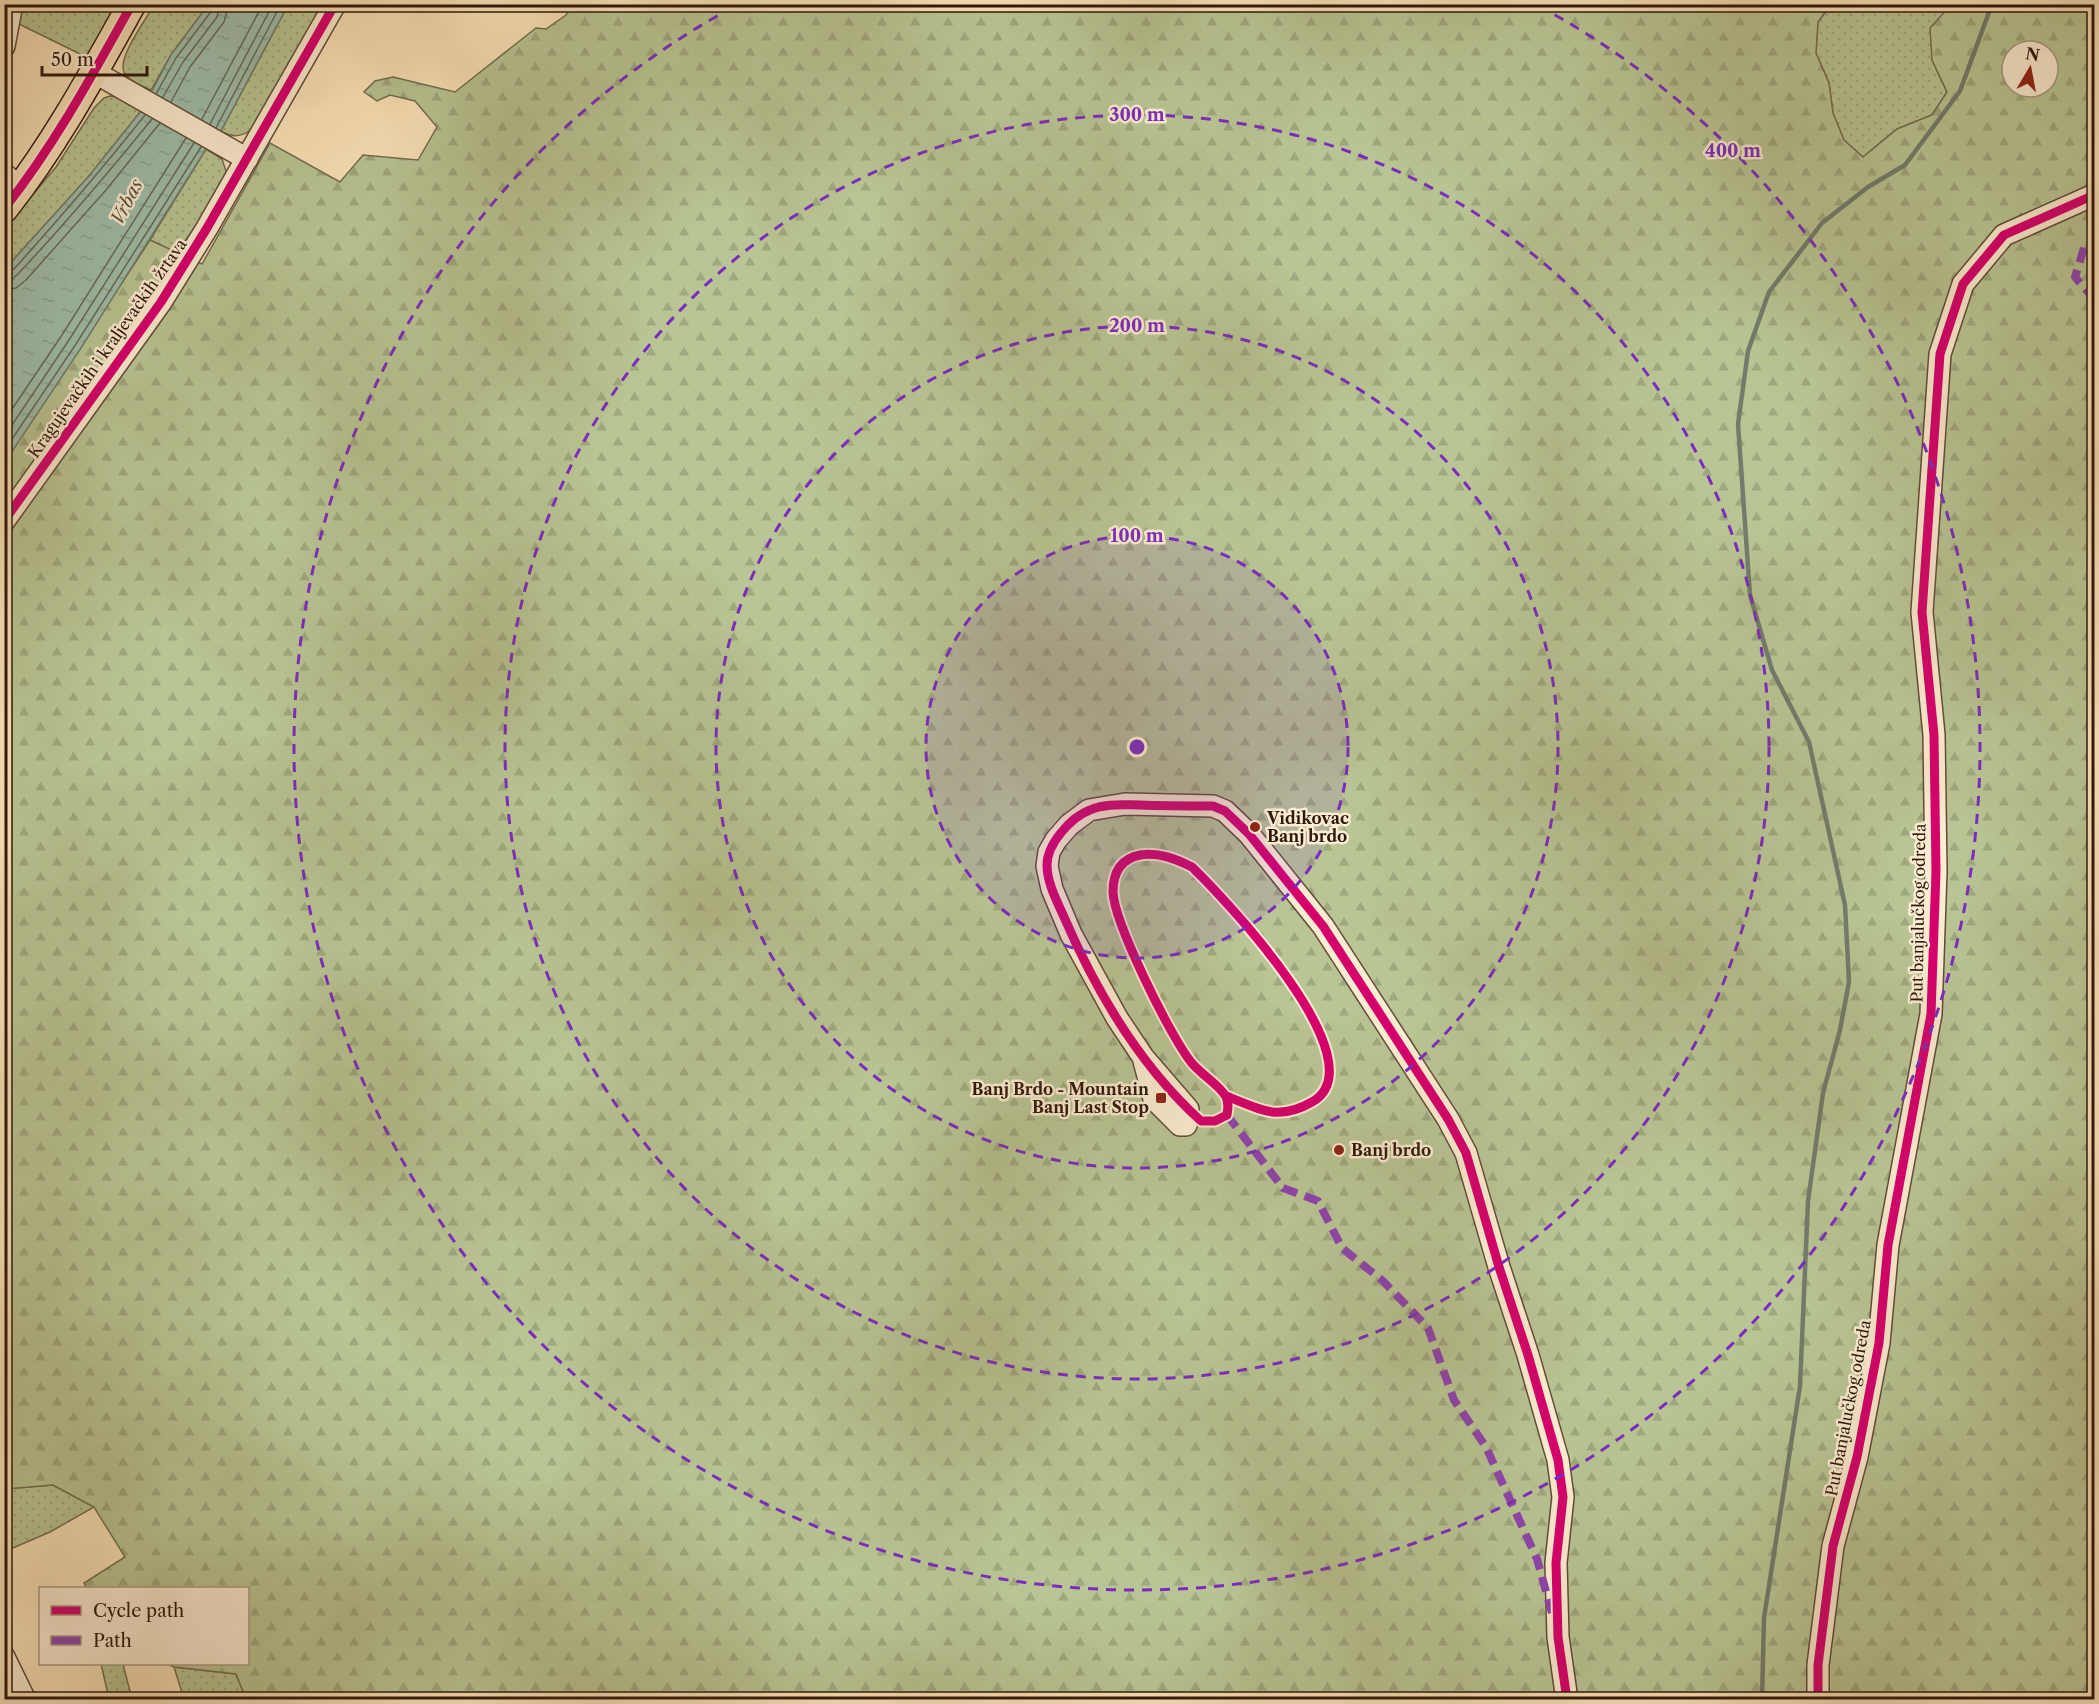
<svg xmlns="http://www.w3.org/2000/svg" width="2099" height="1704" font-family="'Libre Caslon Text',serif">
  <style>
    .green { fill: url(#green-dots); stroke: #746e50; stroke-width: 1.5 }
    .forest { fill: url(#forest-firs); stroke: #746e50; stroke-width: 1.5; fill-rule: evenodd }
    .water { fill: url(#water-ripples); stroke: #727c6c; stroke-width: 1.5 }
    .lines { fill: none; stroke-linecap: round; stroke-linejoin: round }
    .shore { stroke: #666b5c; stroke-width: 1.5 }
    .stream { stroke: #727c6c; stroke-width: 4.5 }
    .minor-casing { stroke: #614b38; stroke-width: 24 }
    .major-casing { stroke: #2e180c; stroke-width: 30 }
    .minor { stroke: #fcedd2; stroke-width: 21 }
    .major { stroke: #fbe3ba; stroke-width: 27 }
    .quiet { stroke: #8e44ad; stroke-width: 8; stroke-dasharray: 15 8; stroke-linecap: butt }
    .cycleway-casing { stroke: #fcedd2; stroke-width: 13 }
    .cycleway { stroke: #d6006c; stroke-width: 9 }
    .ring { fill: none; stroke: #7b2cbf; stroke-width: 3; stroke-dasharray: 10 8 }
    .poi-dot { fill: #8f2418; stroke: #fcedd2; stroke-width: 2 }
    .labels { text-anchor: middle; stroke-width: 5; stroke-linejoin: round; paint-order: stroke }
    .street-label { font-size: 16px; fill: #2e180c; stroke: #fcedd2 }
    .poi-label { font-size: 16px; font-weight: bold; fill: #2e180c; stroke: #fcedd2; text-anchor: start }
    .water-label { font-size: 18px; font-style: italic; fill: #565244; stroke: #fcedd2 }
    .centre { fill: #7b2cbf; stroke: #fcedd2; stroke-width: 3 }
    .ring-label { font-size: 18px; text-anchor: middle; font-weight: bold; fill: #7b2cbf; stroke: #fcedd2; stroke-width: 5; stroke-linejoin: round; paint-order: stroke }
  </style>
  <defs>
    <pattern id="green-dots" width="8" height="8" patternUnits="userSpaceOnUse" patternTransform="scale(1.5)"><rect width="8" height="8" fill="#b9c594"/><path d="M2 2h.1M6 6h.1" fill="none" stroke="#9fa87e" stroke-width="1.8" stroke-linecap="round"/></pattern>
    <pattern id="forest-firs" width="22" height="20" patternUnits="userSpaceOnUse" patternTransform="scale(1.5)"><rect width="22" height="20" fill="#b9c594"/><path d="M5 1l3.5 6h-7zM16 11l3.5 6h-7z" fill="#9fa87e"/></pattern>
    <pattern id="water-ripples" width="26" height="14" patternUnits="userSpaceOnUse" patternTransform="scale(1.5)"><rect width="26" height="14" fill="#9fbeac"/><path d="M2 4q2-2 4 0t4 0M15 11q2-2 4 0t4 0" fill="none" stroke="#89a393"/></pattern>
  </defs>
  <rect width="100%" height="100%" fill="#fbe3ba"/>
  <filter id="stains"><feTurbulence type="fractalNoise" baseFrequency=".00333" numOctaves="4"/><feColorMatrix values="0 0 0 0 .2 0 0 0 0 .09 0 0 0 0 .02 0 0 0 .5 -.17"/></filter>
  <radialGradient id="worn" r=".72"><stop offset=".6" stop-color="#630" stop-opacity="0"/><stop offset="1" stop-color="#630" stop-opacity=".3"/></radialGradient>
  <!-- green -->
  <g class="green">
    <path d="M18 5H115L88 58 15 22Z"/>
    <path d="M154 5H208L171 55 151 90C142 86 129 81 124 72 117 58 147 18 154 5Z"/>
    <path d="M288 5H325L255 127C244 136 234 139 221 131Z"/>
    <path d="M1831 5H1952L1949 7 1932 60 1947 92 1932 115 1897 129 1863 157 1844 141 1833 113 1829 83 1816 53 1818 22Z"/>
    <path d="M110 96 117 97 141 111 89 176 5 269V219L35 192 56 167 94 108 104 98Z"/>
    <path d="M206 149 222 159 226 171 223 186 177 253 150 240Z"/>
    <path d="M53 1485 94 1507 50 1532 6 1551 5 1548V1489Z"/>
    <path d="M101 1664H123L132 1699H109Z"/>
    <path d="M174 1667 236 1674 246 1699H184Z"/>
  </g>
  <!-- forest -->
  <path class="forest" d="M1831 4 1818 22 1816 53 1829 83 1833 113 1844 140 1863 157 1897 129 1932 115 1947 92 1932 60 1930 28 1949 7 1952 4 2094 5V1699H246L236 1674 174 1667 167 1664H248V1588H87L84 1583 125 1557 94 1507 53 1485 5 1489V462L150 240 202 264 270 143 340 182 363 155 418 160 437 127 415 101 390 95 377 101 364 92 375 81 393 77 455 92 536 28 546 29 566 15 572 5ZM2012 51H2048V87H2012Z"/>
  <!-- water -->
  <path class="water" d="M208 5H288L221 131 206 149 81 348 5 462V269L89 176 141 111 171 55Z"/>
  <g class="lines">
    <!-- shore -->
    <g class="shore">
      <path d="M156 94 176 58 210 13 213 4"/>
      <path d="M163 97 183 62 217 17 220 4"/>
      <path d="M171 102 190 67 224 22 229 4"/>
      <path d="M202 119 263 4"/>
      <path d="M210 124 273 4"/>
      <path d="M216 128 281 4"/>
      <path d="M4 273 14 269C59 219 103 168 145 115"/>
      <path d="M4 280 12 279 18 274C65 224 109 172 152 119"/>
      <path d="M4 290 16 288 26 280 106 190 160 123"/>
      <path d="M4 421 62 335 186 138"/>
      <path d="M4 437 69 340 194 143"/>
      <path d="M4 451 76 344 201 147"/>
    </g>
    <!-- stream -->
    <path class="stream" d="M1762 1700 1764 1618 1800 1386 1808 1201 1823 1093 1840 1030 1849 982 1845 905 1809 742 1772 670 1750 595 1738 424 1748 351 1769 292 1822 223 1868 187 1905 165 1960 91 1992 4"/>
    <!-- minor casing -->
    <g class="minor-casing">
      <g id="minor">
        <path d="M4 46 12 4"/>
        <path d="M94 72 247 159"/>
        <path d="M4 174 20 188"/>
        <path d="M4 521 161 302 207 228 335 4"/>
        <path d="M1143 1057 1154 1099 1180 1125H1186L1188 1118V1109L1143 1057 1117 1018 1071 934 1052 889 1047 866 1049 852 1056 840 1069 825 1089 810 1125 804 1213 806 1225 811 1249 834 1323 926 1448 1119 1466 1153 1499 1267 1528 1355 1558 1460 1563 1497 1556 1563 1558 1637 1567 1700"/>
        <path d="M4 1657 25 1700"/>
        <path d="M1818 1700V1665L1833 1546 1857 1457 1879 1343 1888 1245 1931 1014 1936 871 1934 735 1922 612 1940 354 1963 284 2004 235 2094 195"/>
      </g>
    </g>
    <!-- major casing -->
    <g class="major-casing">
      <path id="major" d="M4 209C54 146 93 74 132 4"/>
    </g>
    <!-- minor -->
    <use href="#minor" class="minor"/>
    <!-- major -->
    <use href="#major" class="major"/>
    <!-- quiet -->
    <g class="quiet">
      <path d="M2084 248 2075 277 2094 299"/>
      <path d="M1227 1115 1283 1188 1318 1201 1342 1248 1383 1281 1428 1328 1454 1400 1486 1447 1537 1559 1552 1613"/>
    </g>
    <!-- cycleway casing -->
    <g class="cycleway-casing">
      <g id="cycleway">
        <path d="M4 209C54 146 93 74 132 4"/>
        <path d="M4 521 161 302 207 228 335 4"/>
        <path d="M1226 1096C1260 1109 1277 1122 1312 1102 1381 1063 1224 898 1192 867 1176 859 1159 852 1140 855 1120 859 1113 873 1113 892 1114 922 1170 1036 1191 1062 1199 1073 1221 1086 1226 1097 1229 1103 1228 1109 1227 1115L1215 1121H1201C1141 1067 1096 991 1064 917 1057 901 1047 883 1047 865 1047 844 1071 817 1090 810 1106 803 1123 805 1140 805 1164 806 1189 806 1213 806L1225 811 1249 834 1323 926 1448 1119 1466 1153 1499 1267 1528 1355 1558 1460 1563 1497 1556 1563 1558 1637 1567 1700"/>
        <path d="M1818 1700V1665L1833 1546 1857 1457 1879 1343 1888 1245 1931 1014 1936 871 1934 735 1922 612 1940 354 1963 284 2004 235 2094 195"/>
      </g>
    </g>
    <!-- cycleway -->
    <use href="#cycleway" class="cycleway"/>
  </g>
  <!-- distance rings -->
  <circle cx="1137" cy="747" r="211" fill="#7b2cbf" fill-opacity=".12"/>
  <g class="ring">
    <circle cx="1137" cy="747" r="211"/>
    <circle cx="1137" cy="747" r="421"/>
    <circle cx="1137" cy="747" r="632"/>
    <path d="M1539 6A843 843 0 1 1 735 6"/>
  </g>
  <!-- markers -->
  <g class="poi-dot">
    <circle cx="1255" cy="827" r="6"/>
    <rect x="1155" y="1092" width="12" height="12" rx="3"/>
    <circle cx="1339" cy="1150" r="6"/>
  </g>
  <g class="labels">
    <!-- street labels -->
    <g class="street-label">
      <text transform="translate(107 348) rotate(-55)" y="6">Kragujevačkih i kraljevačkih žrtava</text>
      <text transform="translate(1918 913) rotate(-89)" y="6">Put banjalučkog odreda</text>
      <text transform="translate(1848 1408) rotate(-79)" y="6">Put banjalučkog odreda</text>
    </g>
    <!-- poi labels -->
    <g class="poi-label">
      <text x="1267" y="824">Vidikovac<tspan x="1267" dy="18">Banj brdo</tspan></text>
      <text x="1149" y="1095" text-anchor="end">Banj Brdo - Mountain<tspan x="1149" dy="18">Banj Last Stop</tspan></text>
      <text x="1351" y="1156">Banj brdo</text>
    </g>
    <!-- water labels -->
    <g class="water-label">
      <text transform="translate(127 202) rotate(-63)" y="6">Vrbas</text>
    </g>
  </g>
  <circle cx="1137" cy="747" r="9" class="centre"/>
  <g class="ring-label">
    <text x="1137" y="121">300 m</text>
    <text x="1733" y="157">400 m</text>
    <text x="1137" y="332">200 m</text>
    <text x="1137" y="542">100 m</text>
  </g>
  <!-- margin -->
  <rect width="2099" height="1704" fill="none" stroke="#fbe3ba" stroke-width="24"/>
  <rect x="6" y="6" width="2087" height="1692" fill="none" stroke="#2e180c" stroke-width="3"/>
  <rect x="12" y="12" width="2075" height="1680" fill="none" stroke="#2e180c" stroke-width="1.5"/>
  <!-- legend -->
  <rect x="39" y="1587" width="210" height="78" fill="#fcedd2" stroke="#aa9883" stroke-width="1.5"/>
  <rect x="51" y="1606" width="30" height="9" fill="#d6006c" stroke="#aa9883" stroke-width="1.5"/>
  <text x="93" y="1617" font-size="18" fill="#2e180c">Cycle path</text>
  <rect x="51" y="1636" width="30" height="9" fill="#8e44ad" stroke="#aa9883" stroke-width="1.5"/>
  <text x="93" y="1647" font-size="18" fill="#2e180c">Path</text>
  <!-- north arrow -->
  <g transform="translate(2030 69) rotate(10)"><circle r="28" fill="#fcedd2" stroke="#aa9883" stroke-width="1.5"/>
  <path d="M0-4.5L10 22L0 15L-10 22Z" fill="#8f2418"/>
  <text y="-9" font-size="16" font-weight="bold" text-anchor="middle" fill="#2e180c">N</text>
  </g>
  <!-- scale -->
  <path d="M42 66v9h105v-9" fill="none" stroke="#2e180c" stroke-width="3"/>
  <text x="51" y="66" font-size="18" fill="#2e180c" stroke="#fcedd2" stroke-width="4.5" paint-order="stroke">50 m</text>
  <rect width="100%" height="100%" filter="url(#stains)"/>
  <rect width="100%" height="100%" fill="url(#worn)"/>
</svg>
